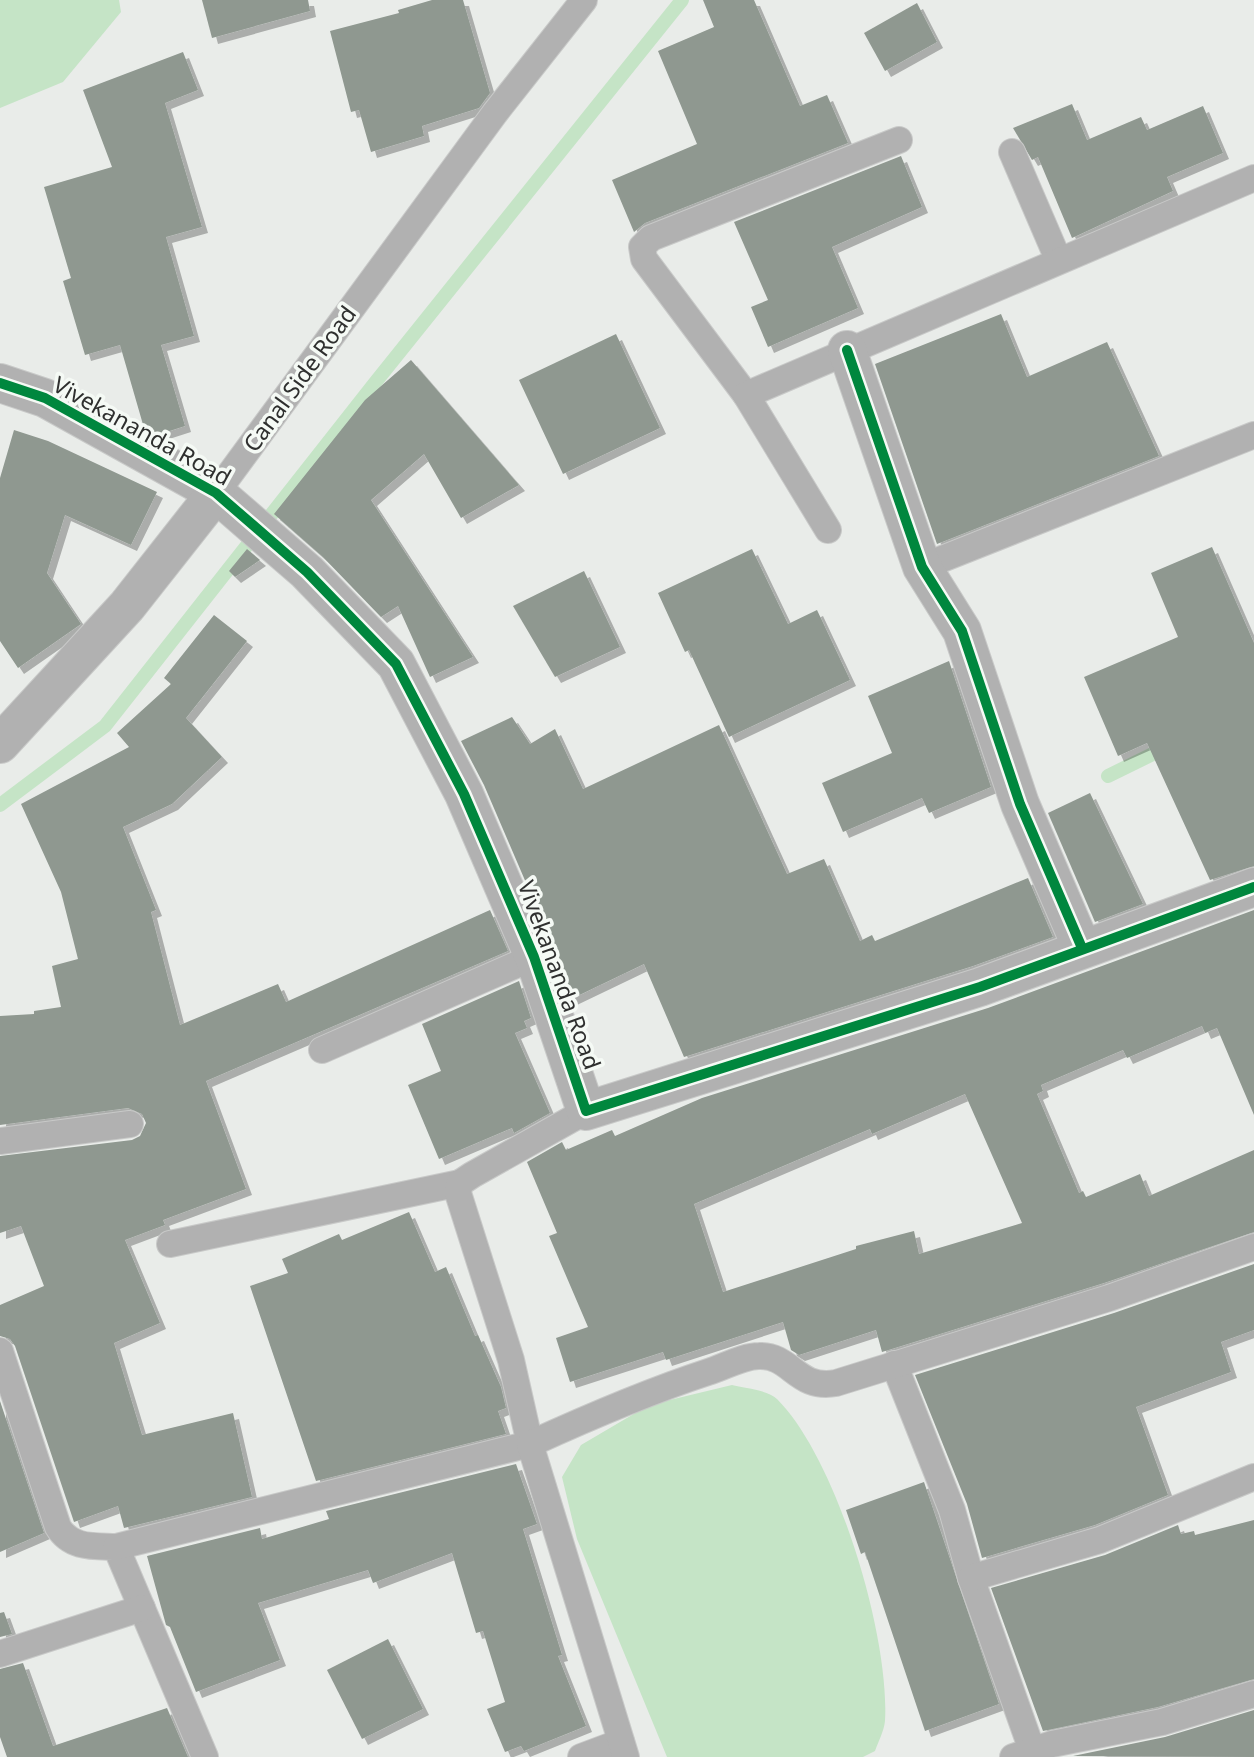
<svg xmlns="http://www.w3.org/2000/svg" width="1254" height="1757" font-family="'Noto Sans',sans-serif">
  <style>
    .water { fill: #c5e4c6 }
    .lines { fill: none; stroke-linecap: round; stroke-linejoin: round }
    .stream { stroke: #c5e4c6; stroke-width: 14 }
    .building { fill: #8f9890; fill-rule: evenodd; filter: url(#shadow) }
    .lane-casing { stroke: #c8c9c8; stroke-width: 28 }
    .street-casing { stroke: #c8c9c8; stroke-width: 40 }
    .lane { stroke: #b1b1b1; stroke-width: 26 }
    .street { stroke: #b1b1b1; stroke-width: 38 }
    .cycleway-casing { stroke: #f5faf5; stroke-width: 15 }
    .cycleway { stroke: #00873e; stroke-width: 10 }
    .labels { text-anchor: middle; stroke-width: 7; stroke-linejoin: round; paint-order: stroke }
    .street-label { font-size: 23px; fill: #2f302f; stroke: #f5faf5 }
  </style>
  <defs>
    <filter id="shadow"><feDropShadow dx="6" dy="6" stdDeviation="0" flood-color="#0004"/></filter>
  </defs>
  <rect width="100%" height="100%" fill="#e9ece9"/>
  <!-- water -->
  <g class="water">
    <path d="M0 0H119L121 12 63 82 0 108Z"/>
    <path d="M732 1385C744 1388 768 1390 777 1399 837 1459 890 1636 885 1721 884 1731 878 1742 875 1751L863 1757H667L577 1539 562 1477 581 1445 649 1405Z"/>
  </g>
  <g class="lines">
    <!-- stream -->
    <g class="stream">
      <path d="M1108 776 1167 747"/>
      <path d="M0 805 105 726 374 384 682 0"/>
    </g>
  </g>
  <!-- building -->
  <g class="building">
    <path d="M202 0H308L310 11 212 38Z"/>
    <path d="M432 0H463L490 93 479 108 422 126 424 136 371 152 359 110 351 112 330 31 399 13 398 10Z"/>
    <path d="M703 0H754L800 106 827 95 848 143 645 223 634 232 612 180 697 144 658 51 714 27Z"/>
    <path d="M917 3 937 42 885 71 864 33Z"/>
    <path d="M183 52 198 90 165 103 202 227 166 237 194 336 161 345 185 426 157 435 144 428 120 345 85 355 63 281 71 278 44 187 112 167 83 90Z"/>
    <path d="M1072 104 1087 140 1141 117 1147 130 1203 106 1223 153 1167 177 1173 191 1072 238 1038 157 1032 160 1013 128Z"/>
    <path d="M901 156 922 207 832 247 858 308 768 347 751 307 768 300 734 222Z"/>
    <path d="M1001 314 1027 377 1107 342 1159 456 937 544 875 364Z"/>
    <path d="M616 334 660 428 563 474 519 380Z"/>
    <path d="M411 360 519 485 461 518 424 454 371 500 473 657 430 677 398 606 381 617 323 557 274 514 365 400Z"/>
    <path d="M14 430 48 441 157 492 131 545 65 515 47 573 81 624 18 668 0 641V478Z"/>
    <path d="M1212 547 1254 643V866L1210 880 1147 743 1118 756 1084 677 1178 637 1151 573Z"/>
    <path d="M247 549 260 560 235 577 229 571Z"/>
    <path d="M752 549 788 624 817 610 850 680 729 737 689 650 685 652 658 593Z"/>
    <path d="M584 571 620 647 555 677 513 606Z"/>
    <path d="M214 615 247 641 186 718 222 757 172 804 123 827 156 910 151 912 180 1025 278 984 286 1002 490 910 508 951 206 1081 246 1189 163 1220 165 1225 125 1240 160 1323 114 1343 142 1435 233 1413 252 1497 124 1528 118 1506 74 1522 15 1346 10 1339 0 1336V1305L44 1286 21 1226 0 1233V1156L132 1140 140 1136 146 1123 142 1114 128 1108 0 1125V1016L34 1014V1011L61 1007 52 966 78 959 61 892 21 804 129 747 117 733 171 684 164 678Z"/>
    <path d="M949 661 991 787 929 813 922 798 843 832 822 783 892 753 868 696Z"/>
    <path d="M512 717 530 744 555 729 583 789 719 725 787 874 824 859 860 941 872 935 875 941 1028 878 1053 937 973 966 684 1057 644 964 571 999 554 948 484 785 461 741Z"/>
    <path d="M1090 793 1143 904 1095 922 1048 813Z"/>
    <path d="M1254 910V1115L1217 1028 1205 1033 1202 1026 1127 1058 1123 1050 1041 1085 1043 1091 1037 1094 1079 1193 1083 1191 1086 1197 1140 1174 1149 1196 1254 1150V1232L1104 1283 882 1352 876 1330 799 1355 791 1350 783 1322 666 1360 663 1352 570 1382 556 1338 588 1327 549 1236 557 1233 527 1162 562 1142 566 1150 612 1130 615 1136 702 1098 988 1008ZM965 1094 1022 1223 919 1254 914 1231 856 1246V1249L723 1292 694 1204 870 1129 872 1134Z"/>
    <path d="M519 981 531 1018 524 1021 527 1028 515 1033 550 1113 514 1133 512 1128 439 1159 408 1085 441 1071 422 1024Z"/>
    <path d="M409 1212 435 1272 446 1267 475 1336 478 1335 501 1387 506 1408 498 1411 506 1434 316 1481 250 1286 288 1273 282 1259 339 1234 342 1240Z"/>
    <path d="M1254 1264V1330L1221 1342 1231 1372 1136 1407 1168 1495 1095 1525 982 1558 967 1504 915 1375 1114 1313Z"/>
    <path d="M0 1401 44 1533 0 1552Z"/>
    <path d="M516 1464 537 1524 523 1529 562 1655 558 1656 586 1726 524 1751 521 1746 505 1752 487 1709 505 1702 483 1631 476 1633 452 1553 373 1583 368 1570 258 1603 280 1660 196 1692 170 1627 166 1625 147 1556 260 1528 262 1539 329 1519 326 1511Z"/>
    <path d="M924 1482 999 1704 925 1731 865 1552 861 1554 846 1510Z"/>
    <path d="M1254 1520V1679L1158 1707 1043 1731 991 1588 1105 1555 1178 1525 1181 1534 1194 1531 1195 1535Z"/>
    <path d="M4 1612 12 1634 0 1637V1613Z"/>
    <path d="M388 1639 423 1709 362 1739 327 1670Z"/>
    <path d="M23 1663 53 1746 167 1708 188 1757H7L0 1737V1669Z"/>
    <path d="M1254 1710V1757L1073 1756 1165 1737Z"/>
  </g>
  <g class="lines">
    <!-- lane casing -->
    <g class="lane-casing">
      <g id="lane">
        <path d="M1012 152 1058 259"/>
        <path d="M746 395 644 259 642 247 651 238 899 140"/>
        <path d="M216 493 495 113 584 0"/>
        <path d="M828 530 746 395 1254 178"/>
        <path d="M922 567 1254 435"/>
        <path d="M322 1050 534 957"/>
        <path d="M0 1141 130 1124"/>
        <path d="M170 1244 460 1183"/>
        <path d="M0 1351 58 1527C71 1549 95 1546 116 1547L205 1757"/>
        <path d="M894 1364 952 1510 971 1578 1032 1750"/>
        <path d="M116 1547 530 1444 511 1360 458 1193 460 1183 472 1175 586 1111"/>
        <path d="M971 1578 1100 1540 1254 1477"/>
        <path d="M0 1654 142 1608"/>
        <path d="M581 1757 621 1742"/>
        <path d="M626 1757 530 1444C589 1417 647 1392 708 1372 724 1367 743 1356 759 1356 792 1355 796 1390 836 1383L1109 1298 1254 1247"/>
        <path d="M1013 1757 1052 1744 1162 1722 1254 1694"/>
      </g>
    </g>
    <!-- street casing -->
    <g class="street-casing">
      <g id="street">
        <path d="M847 350 922 567 962 631 1020 804 1082 948"/>
        <path d="M0 383 45 398 216 493 307 572 396 664 464 794 534 957 586 1111 980 987 1254 887"/>
        <path d="M0 744 127 606 216 493"/>
      </g>
    </g>
    <!-- lane -->
    <use href="#lane" class="lane"/>
    <!-- street -->
    <use href="#street" class="street"/>
    <!-- cycleway casing -->
    <g class="cycleway-casing">
      <g id="cycleway">
        <path d="M847 350 922 567 962 631 1020 804 1082 948"/>
        <path d="M0 383 45 398 216 493 307 572 396 664 464 794 534 957 586 1111 980 987 1254 887"/>
      </g>
    </g>
    <!-- cycleway -->
    <use href="#cycleway" class="cycleway"/>
  </g>
  <g class="labels">
    <!-- street labels -->
    <g class="street-label">
      <text transform="translate(300 379) rotate(-54)" y="8">Canal Side Road</text>
      <text transform="translate(142 431) rotate(29)" y="8">Vivekananda Road</text>
      <text transform="translate(559 975) rotate(70)" y="8">Vivekananda Road</text>
    </g>
  </g>
</svg>
